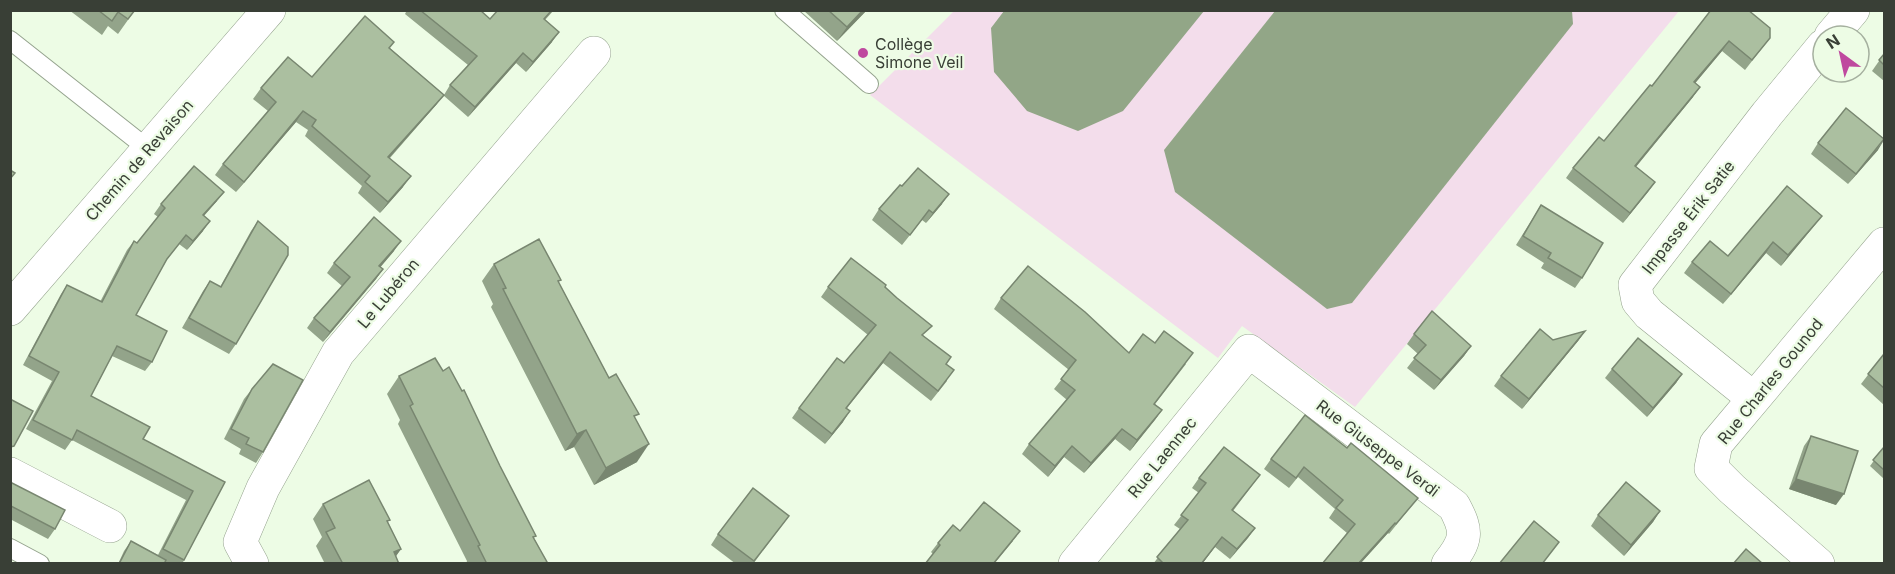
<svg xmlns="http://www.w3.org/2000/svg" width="1895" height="574" font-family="Inter,sans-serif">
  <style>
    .green { fill: #f3ddeb }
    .water { fill: #92a687 }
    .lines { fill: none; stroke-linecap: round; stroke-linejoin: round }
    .lane-casing { stroke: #95a38e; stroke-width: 20 }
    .street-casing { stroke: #95a38e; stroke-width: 34 }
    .lane { stroke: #fff; stroke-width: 18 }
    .street { stroke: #fff; stroke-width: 33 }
    .wall { fill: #93a48a }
    .shaded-wall { fill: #788670 }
    .building { fill: #abbfa0; stroke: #788670; stroke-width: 1.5 }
    .poi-dot { fill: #bf499f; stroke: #edfce5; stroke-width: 2 }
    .labels { text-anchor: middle; stroke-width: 4.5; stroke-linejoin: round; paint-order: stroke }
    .poi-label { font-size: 16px; fill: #393f36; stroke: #edfce5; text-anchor: start }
    .street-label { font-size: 16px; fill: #393f36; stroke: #edfce5 }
  </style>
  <rect width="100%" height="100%" fill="#edfce5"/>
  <!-- green -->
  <path class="green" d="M954 11H1679L1355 407 1242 326 1218 358 870 95Z"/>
  <!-- water -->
  <g class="water">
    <path d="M1004 11V10L1204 11 1123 111 1078 131 1027 111 994 72 991 28Z"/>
    <path d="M1275 11H1572L1573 24 1352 303 1327 309 1175 192 1164 150Z"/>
  </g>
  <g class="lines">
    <!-- lane casing -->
    <g class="lane-casing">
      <g id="lane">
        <path d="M784 10 869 84"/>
        <path d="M10 40 148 149"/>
        <path d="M10 548 40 564"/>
      </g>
    </g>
    <!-- street casing -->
    <g class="street-casing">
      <g id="street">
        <path d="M1831 36 1853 10"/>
        <path d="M10 309 269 10"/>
        <path d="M1753 398 1649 314 1638 301 1635 285 1767 114 1823 46"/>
        <path d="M10 474 110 526"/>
        <path d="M252 564 240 542 263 488 338 353 594 53"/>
        <path d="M1075 564 1249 351 1454 506C1468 532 1467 540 1448 564"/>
        <path d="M1818 564 1732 489 1711 468 1716 444 1884 244"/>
      </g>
    </g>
    <!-- lane -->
    <use href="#lane" class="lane"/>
    <!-- street -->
    <use href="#street" class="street"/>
  </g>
  <!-- wall -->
  <g class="wall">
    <path d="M69 10H135L118 34 108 26 102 35Z"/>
    <path d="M407 10H480L490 19 554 10 545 20 552 42 526 72 516 63 468 117 443 95 436 105 390 158 403 187 380 213 358 193 362 186 305 136 308 130 296 122 236 192 215 175 223 164 268 111 253 99 261 88 312 77 390 48 444 95 450 85 468 65 405 14Z"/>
    <path d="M803 10H867L837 41Z"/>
    <path d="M1711 10 1770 38 1745 70 1722 51 1695 83 1693 97 1636 167 1655 182 1623 223 1566 178 1573 168 1604 141 1652 86Z"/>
    <path d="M1884 54V81L1872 71Z"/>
    <path d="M1818 143 1878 150 1848 184 1811 154Z"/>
    <path d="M902 186 942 204 926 223 922 220 902 245 872 220 879 209Z"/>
    <path d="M217 201 204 216 203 231 187 250 179 244 164 263 136 315 152 362 145 371 112 356 91 396 143 439 225 482 182 564 165 563 164 564H118L124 551 131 541 158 555 186 500 72 440 65 450 26 429 52 381 23 365 61 294 67 285 100 302 127 250 134 241 137 243 158 217 154 214 161 204Z"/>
    <path d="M1541 205 1582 278 1575 288 1541 268 1544 263 1516 245Z"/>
    <path d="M258 221 236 344 229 354 182 328 203 291 210 281 220 287 251 231Z"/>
    <path d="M1814 226 1781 266 1766 253 1723 304 1684 273 1692 262 1728 256Z"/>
    <path d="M394 251 380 267 383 269 376 279 323 342 307 328 314 318 342 286 327 273 334 263Z"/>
    <path d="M494 264 559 283 609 378 635 419 637 462 594 485 574 447 565 451 491 307 493 304 482 281Z"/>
    <path d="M828 287H885L946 364 947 381 931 401 883 363 846 408 843 422 825 444 792 418 799 408 844 363 868 335 821 297Z"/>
    <path d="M1001 298 1129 353 1186 364 1155 404 1162 410 1130 451 1115 439 1084 473 1064 457 1048 477 1022 454 1029 444 1067 400 1054 389 1069 370 994 309Z"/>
    <path d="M1585 331 1578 341 1522 409 1494 386 1501 376 1553 340Z"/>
    <path d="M1414 334 1471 346 1464 356 1434 390 1407 368 1418 354 1407 344Z"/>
    <path d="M1884 354V405L1861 384Z"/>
    <path d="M1612 369 1682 374 1676 383 1647 417 1605 378Z"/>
    <path d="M399 376 534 538 547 562 546 564H466L467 561 398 424 400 420 387 394Z"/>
    <path d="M252 389 263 452 256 463 239 454 241 449 224 439 244 399Z"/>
    <path d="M1811 436 1836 505 1789 489 1804 446Z"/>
    <path d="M1884 447V479L1870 466Z"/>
    <path d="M1347 448 1418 498 1389 534 1388 533 1360 564H1322L1347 533 1329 518 1335 509 1298 477 1289 488 1264 469 1271 459Z"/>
    <path d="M1260 475 1233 511 1255 528 1230 559 1215 547 1202 564H1153L1180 529 1174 525 1199 493 1192 488 1199 478Z"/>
    <path d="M10 482 55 529 48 539 10 519Z"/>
    <path d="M323 504 388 522 401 549 396 556 399 564H325L316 546 322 537 313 519Z"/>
    <path d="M1660 511 1653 522 1624 556 1591 526 1598 515Z"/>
    <path d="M789 516 753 564H736L711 545 718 534Z"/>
    <path d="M960 531 1013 541 994 564H925L933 554 931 552 938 543Z"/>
  </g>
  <!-- shaded-wall -->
  <g class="shaded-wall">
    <path d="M863 10H867L837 41 847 27Z"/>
    <path d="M559 32 552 42 526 72 533 62Z"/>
    <path d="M1729 41 1722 51 1687 93 1694 82Z"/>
    <path d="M523 53 516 63 468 117 475 107Z"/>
    <path d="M1700 87 1693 97 1628 176 1635 166Z"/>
    <path d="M444 95 436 105 381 167 388 157Z"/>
    <path d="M303 111 296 122 236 192 244 182Z"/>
    <path d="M1884 140 1878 150 1848 184 1856 174Z"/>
    <path d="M411 176 403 187 380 213 388 202Z"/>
    <path d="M1655 182 1648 192 1623 223 1630 213Z"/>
    <path d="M224 192 217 201 196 224 203 215Z"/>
    <path d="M949 194 942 204 926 223 933 213Z"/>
    <path d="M1822 216 1814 226 1781 266 1788 255Z"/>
    <path d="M210 221 203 231 187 250 193 241Z"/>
    <path d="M401 241 394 251 373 276 379 266Z"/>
    <path d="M1773 242 1766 253 1723 304 1731 294Z"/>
    <path d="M383 269 376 279 323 342 330 332Z"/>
    <path d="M1585 331 1578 341 1522 409 1529 399Z"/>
    <path d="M1471 346 1464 356 1434 390 1441 380Z"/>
    <path d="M890 352 883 363 839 418 846 408Z"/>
    <path d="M1682 374 1676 383 1647 417 1653 408Z"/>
    <path d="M1162 410 1155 420 1130 451 1137 440Z"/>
    <path d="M850 411 843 422 825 444 832 434Z"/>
    <path d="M1122 429 1115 439 1084 473 1091 463Z"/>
    <path d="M586 430 574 447 565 451 577 434Z"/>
    <path d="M649 444 637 462 594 485 606 468Z"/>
    <path d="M1072 446 1064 457 1048 477 1055 466Z"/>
    <path d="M1796 479 1844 494 1836 505 1789 489Z"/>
    <path d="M1660 511 1653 522 1624 556 1631 545Z"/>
    <path d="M1395 523 1388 533 1360 564H1358Z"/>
    <path d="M1255 528 1248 538 1230 559 1237 549Z"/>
    <path d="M1222 537 1202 564H1201Z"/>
    <path d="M401 549 391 563 394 552Z"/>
  </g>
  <!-- building -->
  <g class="building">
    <path d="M98 10H135L128 19 118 12 112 21Z"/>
    <path d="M420 10H480L490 19 498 10H552L544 19 559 32 533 62 523 53 475 107 450 85 477 56Z"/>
    <path d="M828 10H863L847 27Z"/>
    <path d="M1711 10H1748L1770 28V38L1752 60 1729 41 1694 82 1700 87 1635 166 1655 182 1630 213 1573 168 1599 137 1604 141 1650 85 1652 86Z"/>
    <path d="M365 16 394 42 389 48 444 95 388 157 411 176 388 202 365 182 370 176 312 126 316 120 303 111 244 182 223 164 276 102 261 88 288 57 312 77Z"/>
    <path d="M1884 54V65L1879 60Z"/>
    <path d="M1846 108 1884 139 1856 174 1818 143Z"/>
    <path d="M194 166 224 192 203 215 210 221 193 241 186 235 167 259 136 315 167 331 152 362 117 346 91 396 150 427 143 439 225 482 184 560 163 549 193 491 77 430 72 440 33 420 59 372 29 356 67 285 102 302 134 241 137 243 165 208 161 204Z"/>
    <path d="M918 168 949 194 933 213 929 210 910 235 879 209 900 185 902 186Z"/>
    <path d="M10 170 15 173 10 179Z"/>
    <path d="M1787 186 1822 216 1788 255 1773 242 1731 294 1692 262 1710 241 1728 256Z"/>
    <path d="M1541 205 1603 243 1582 278 1548 258 1551 253 1523 236Z"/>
    <path d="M374 217 401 241 379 266 383 269 330 332 314 318 350 277 334 263Z"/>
    <path d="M258 221 288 247V255L236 344 189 318 210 281 221 287Z"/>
    <path d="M539 239 561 280 558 281 609 378 616 374 639 414 634 416 649 444 606 468 586 430 577 434 503 289 506 288 494 264Z"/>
    <path d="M851 258 886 285 885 287 897 298 932 326 922 335 951 357 946 364 954 370 938 391 890 352 846 408 850 411 832 434 799 408 837 358 844 363 876 325 828 287Z"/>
    <path d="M1028 266 1085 312 1129 353 1143 334 1155 343 1164 331 1193 353 1154 404 1162 410 1137 440 1122 429 1091 463 1072 446 1055 466 1029 444 1075 390 1061 379 1076 360 1001 298Z"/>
    <path d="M1432 311 1471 346 1441 380 1414 358 1426 345 1414 334Z"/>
    <path d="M1540 329 1553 340 1585 331 1529 399 1501 376Z"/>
    <path d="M1638 338 1682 374 1653 408 1612 369Z"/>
    <path d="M1884 354V388L1868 374Z"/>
    <path d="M435 358 443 371 449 367 462 391 464 390 500 466 536 536 533 537 547 562 543 564H487L478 546 480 545 410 406 413 404 399 376Z"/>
    <path d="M273 364 303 380 263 452 246 444 249 438 231 429 252 389Z"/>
    <path d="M10 399 33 411 14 446 10 447Z"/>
    <path d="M1305 415 1347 448 1351 443 1418 498 1396 524 1395 523 1358 564H1322L1355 524 1336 508 1343 500 1304 467 1296 478 1271 459Z"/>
    <path d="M1811 436 1858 451 1844 494 1796 479Z"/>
    <path d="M1224 447 1260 475 1232 510 1255 528 1237 549 1222 537 1201 564H1164L1157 557 1188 520 1181 515 1206 483 1199 478Z"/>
    <path d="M1884 447V470L1873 460Z"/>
    <path d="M369 480 390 520 387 521 401 549 394 552 399 564H343L326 532 335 528 323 504Z"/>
    <path d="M10 482 65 510 55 529 11 506 10 508Z"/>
    <path d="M1626 482 1660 511 1631 545 1598 515Z"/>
    <path d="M753 488 789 516 754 561 718 534Z"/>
    <path d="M984 502 1020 531 993 564H925L940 545 938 543 953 525 960 531Z"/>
    <path d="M1534 521 1559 542 1542 564H1499Z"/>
    <path d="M131 541 166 560 164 564H119Z"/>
    <path d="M1746 549 1763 564H1733Z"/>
  </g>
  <!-- markers -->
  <circle class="poi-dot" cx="863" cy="53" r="6"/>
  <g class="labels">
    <!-- poi labels -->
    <g class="poi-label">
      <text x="875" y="50">Collège<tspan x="875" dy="18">Simone Veil</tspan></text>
    </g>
    <!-- street labels -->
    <g class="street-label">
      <text transform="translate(139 160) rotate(-49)" y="6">Chemin de Revaison</text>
      <text transform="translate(1688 217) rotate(-52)" y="6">Impasse Érik Satie</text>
      <text transform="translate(388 293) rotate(-50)" y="6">Le Lubéron</text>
      <text transform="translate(1770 381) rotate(-51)" y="6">Rue Charles Gounod</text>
      <text transform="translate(1378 448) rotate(37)" y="6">Rue Giuseppe Verdi</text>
      <text transform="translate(1162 457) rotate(-51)" y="6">Rue Laennec</text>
    </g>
  </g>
  <!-- border -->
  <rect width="1895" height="574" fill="none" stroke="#393f36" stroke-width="24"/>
  <!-- north arrow -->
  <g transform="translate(1841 54) rotate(327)"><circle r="28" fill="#edfce5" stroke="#a5b09f" stroke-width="1.5"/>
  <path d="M0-4.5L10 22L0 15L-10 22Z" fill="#bf499f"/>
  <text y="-9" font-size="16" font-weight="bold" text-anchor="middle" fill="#393f36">N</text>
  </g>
</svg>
